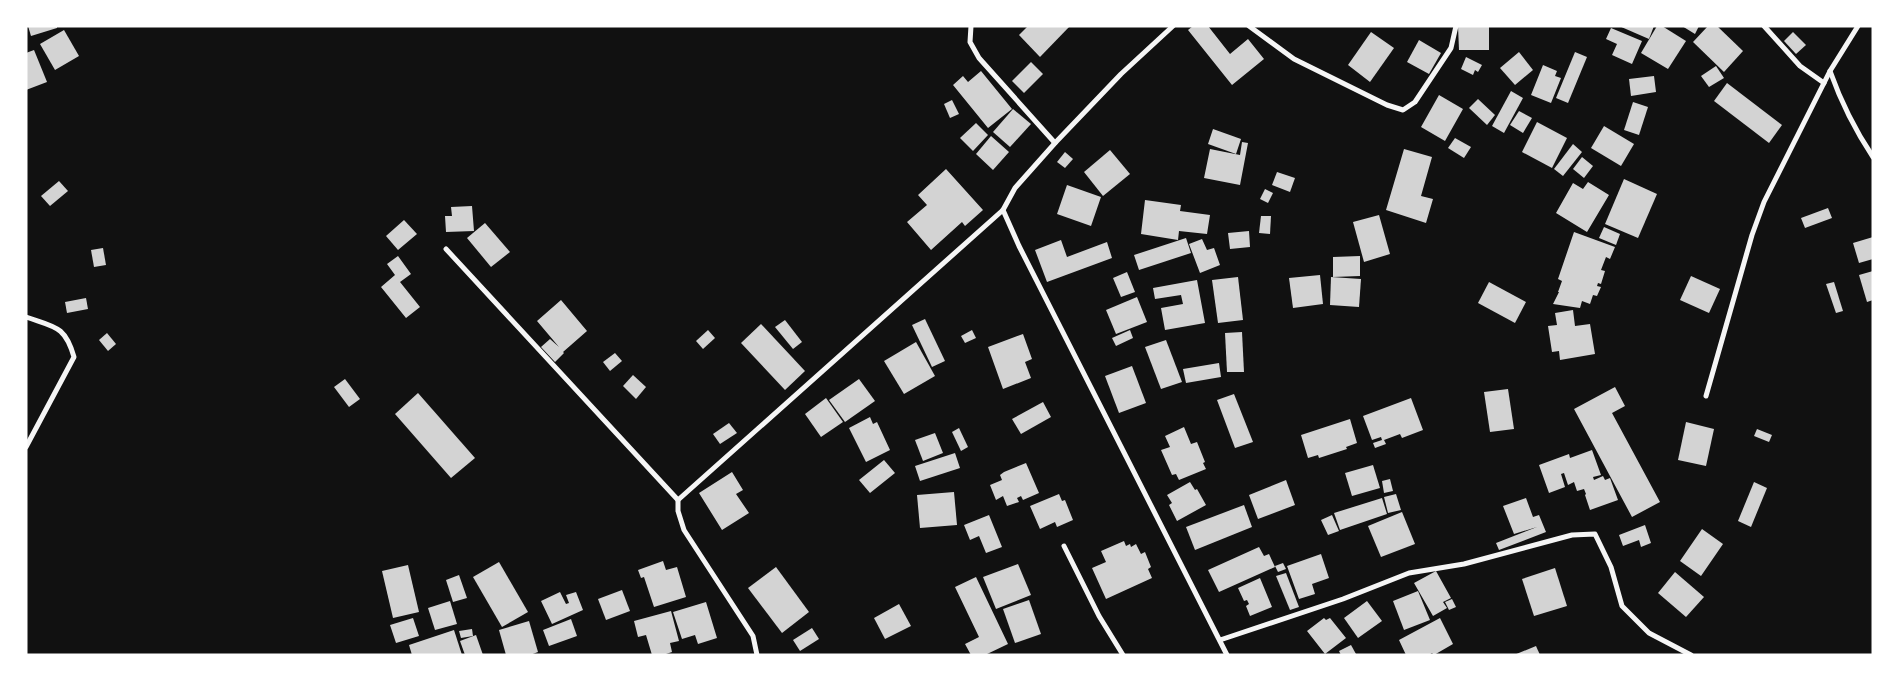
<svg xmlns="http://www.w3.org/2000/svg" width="1899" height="681" font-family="'Roboto Condensed',sans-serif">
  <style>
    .building { fill: #d3d3d3 }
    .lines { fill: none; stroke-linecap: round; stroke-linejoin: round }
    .minor { stroke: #f5f5f5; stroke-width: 5 }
  </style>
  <rect width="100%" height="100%" fill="#111"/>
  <!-- building -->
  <g class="building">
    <path d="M28 26H57V28L31 36Z"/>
    <path d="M1028 26H1070L1040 57 1019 35Z"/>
    <path d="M1193 26H1208L1230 54 1248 39 1264 59 1232 85 1188 30Z"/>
    <path d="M1458 26H1489V50H1459Z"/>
    <path d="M1619 26H1654L1649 39Z"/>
    <path d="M1657 26H1662L1686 41 1668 69 1641 53Z"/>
    <path d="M1682 26H1699L1695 34Z"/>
    <path d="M1708 26H1717L1743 51 1724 72 1693 42Z"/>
    <path d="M1611 28 1642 41 1632 64 1612 55 1617 44 1606 39Z"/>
    <path d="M64 30 79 56 55 70 40 44Z"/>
    <path d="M1371 32 1394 48 1370 82 1348 65Z"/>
    <path d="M1793 32 1806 45 1796 54 1784 41Z"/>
    <path d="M1419 40 1441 53 1429 74 1407 62Z"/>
    <path d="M34 50 47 82 26 90V53Z"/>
    <path d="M1519 52 1533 70 1515 85 1500 68Z"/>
    <path d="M1575 52 1587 57 1568 103 1556 98Z"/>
    <path d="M1466 57 1482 65 1478 72 1475 70 1473 75 1461 69Z"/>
    <path d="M1031 62 1043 74 1024 93 1012 81Z"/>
    <path d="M1543 65 1557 71 1555 76 1561 78 1551 103 1531 95Z"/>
    <path d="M1716 66 1724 78 1709 87 1701 76Z"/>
    <path d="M981 71 1012 109 988 128 953 85 963 76 968 82Z"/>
    <path d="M1654 76 1656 92 1631 96 1629 79Z"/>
    <path d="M1727 83 1782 125 1769 143 1714 101Z"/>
    <path d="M1511 91 1523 98 1504 133 1492 126Z"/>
    <path d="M1439 95 1463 109 1445 141 1421 127Z"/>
    <path d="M1478 99 1495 115 1487 125 1469 108Z"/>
    <path d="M952 100 959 114 950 118 944 104Z"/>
    <path d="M1633 102 1648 107 1639 135 1624 130Z"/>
    <path d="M1013 109 1031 124 1010 147 993 132Z"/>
    <path d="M1519 111 1532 118 1523 133 1510 125Z"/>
    <path d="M1537 122 1567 138 1552 168 1522 152Z"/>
    <path d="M976 123 988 135 973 151 960 138Z"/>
    <path d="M1604 126 1634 144 1621 166 1591 148Z"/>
    <path d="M1213 129 1241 139 1236 154 1208 144Z"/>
    <path d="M991 136 1009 152 993 170 976 154Z"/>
    <path d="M1455 138 1471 147 1464 158 1448 148Z"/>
    <path d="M1242 142 1248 143 1240 185 1204 178 1210 149 1240 155Z"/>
    <path d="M1573 144 1582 152 1563 176 1554 169Z"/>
    <path d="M1404 149 1432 157 1421 196 1433 199 1426 223 1386 210Z"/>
    <path d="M1110 150 1130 174 1103 196 1084 172Z"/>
    <path d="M1065 152 1073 159 1065 168 1057 162Z"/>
    <path d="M1582 157 1593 166 1584 178 1573 169Z"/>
    <path d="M946 169 983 210 965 226 962 222 931 250 907 222 927 205 918 195Z"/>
    <path d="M1277 172 1295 178 1290 192 1272 185Z"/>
    <path d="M1624 179 1657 194 1638 238 1605 224Z"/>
    <path d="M59 181 68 191 50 206 41 196Z"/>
    <path d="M1588 182 1609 195 1587 232 1556 213 1573 183 1583 189Z"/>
    <path d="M1067 185 1101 197 1091 226 1057 214Z"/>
    <path d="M1265 189 1273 193 1268 203 1260 199Z"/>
    <path d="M1145 200 1181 205 1180 211 1210 215 1207 234 1179 231 1178 240 1141 234Z"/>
    <path d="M472 206 474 231 446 232 445 216H452L451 207Z"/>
    <path d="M1828 208 1832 218 1805 228 1801 218Z"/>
    <path d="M1379 215 1390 254 1364 262 1353 222Z"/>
    <path d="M1261 216H1271L1270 234 1259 233Z"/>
    <path d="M404 220 417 234 398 250 386 236Z"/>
    <path d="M485 223 510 252 491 267 467 238Z"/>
    <path d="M1604 227 1620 234 1616 245 1599 238Z"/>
    <path d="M1249 231 1250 247 1230 249 1228 233Z"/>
    <path d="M1574 232 1615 247 1610 259 1606 257 1601 270 1605 271 1601 284 1598 283 1597 286 1601 287 1597 296 1593 295 1590 304 1582 301 1580 308 1553 304 1559 292H1558L1562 281 1558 279Z"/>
    <path d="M1873 237V259L1859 263 1853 243Z"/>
    <path d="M1186 238 1191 253 1139 270 1134 255Z"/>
    <path d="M1202 239 1207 250 1214 248 1220 265 1200 273 1189 244Z"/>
    <path d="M1061 240 1067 257 1107 242 1112 258 1047 282 1035 250Z"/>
    <path d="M103 248 106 265 94 267 91 250Z"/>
    <path d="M398 256 411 274 400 282 420 307 406 318 381 287 395 275 387 264Z"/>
    <path d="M1360 256V276L1333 277V257Z"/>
    <path d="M1873 271V300L1867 302 1859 275Z"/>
    <path d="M1127 272 1135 292 1121 297 1113 278Z"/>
    <path d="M1320 275 1323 304 1293 308 1289 278Z"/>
    <path d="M1691 276 1720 289 1709 313 1680 300Z"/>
    <path d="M1238 277 1243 320 1218 323 1212 280Z"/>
    <path d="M1331 277 1361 279 1359 307 1330 305Z"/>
    <path d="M1197 280 1205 323 1165 330 1161 308 1183 304 1181 295 1155 299 1153 288Z"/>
    <path d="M1489 282 1526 302 1515 323 1478 303Z"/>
    <path d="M1834 282 1843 311 1836 313 1826 284Z"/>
    <path d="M1137 297 1147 322 1116 334 1106 310Z"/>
    <path d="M86 298 88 309 67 313 65 302Z"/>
    <path d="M561 300 587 331 563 352 564 353 555 362 541 347 550 339 559 347 537 321Z"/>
    <path d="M1573 310 1575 326 1590 324 1595 354 1560 360 1559 351 1552 352 1548 326 1557 325 1555 313Z"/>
    <path d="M925 319 945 361 932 367 912 325Z"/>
    <path d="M785 320 802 342 793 349 775 327Z"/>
    <path d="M761 324 805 371 785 390 741 343Z"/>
    <path d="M708 330 715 338 703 349 696 341Z"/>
    <path d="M972 330 976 338 965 343 961 336Z"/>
    <path d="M1130 330 1133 338 1116 346 1112 338Z"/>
    <path d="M1242 332 1244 372H1227L1225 333Z"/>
    <path d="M107 333 116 344 108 351 99 340Z"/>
    <path d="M1023 334 1032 359 1025 362 1031 378 1003 389 988 347Z"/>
    <path d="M1166 340 1182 382 1161 389 1145 347Z"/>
    <path d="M916 342 935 376 904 394 884 361Z"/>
    <path d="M615 353 622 361 610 371 603 362Z"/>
    <path d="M1219 363 1221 377 1186 383 1183 369Z"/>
    <path d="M1132 366 1146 403 1119 413 1105 376Z"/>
    <path d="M633 375 646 387 636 399 623 386Z"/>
    <path d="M345 379 360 399 349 407 334 387Z"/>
    <path d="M859 379 875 401 845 422 829 400Z"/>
    <path d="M1615 387 1625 406 1612 413 1660 502 1632 517 1574 409Z"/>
    <path d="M1508 389 1514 429 1490 432 1484 392Z"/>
    <path d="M418 393 475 458 451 478 395 414Z"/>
    <path d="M1234 394 1253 442 1235 448 1217 400Z"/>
    <path d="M826 398 843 422 821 437 805 414Z"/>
    <path d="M1411 398 1423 430 1402 438 1400 434 1384 440 1386 444 1375 448 1373 443 1382 440 1381 437 1372 440 1363 416Z"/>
    <path d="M1043 402 1051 417 1021 434 1012 419Z"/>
    <path d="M870 417 873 424 877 422 890 450 866 462 849 428Z"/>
    <path d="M1350 419 1357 443 1346 447 1347 449 1319 458 1318 455 1308 458 1301 435Z"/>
    <path d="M1686 422 1714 429 1706 466 1678 460Z"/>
    <path d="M729 423 737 433 720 444 713 434Z"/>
    <path d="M1184 427 1191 444 1197 442 1205 462 1203 463 1206 469 1179 480 1176 474 1172 475 1161 450 1170 447 1165 436Z"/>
    <path d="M959 428 968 447 961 451 952 432Z"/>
    <path d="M1757 429 1772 435 1769 442 1754 436Z"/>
    <path d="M935 433 943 453 923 461 915 440Z"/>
    <path d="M1592 450 1601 475 1593 477 1594 480 1603 476 1605 480 1610 478 1618 500 1590 510 1585 495 1586 494 1584 489 1577 491 1574 482 1568 485 1564 473 1561 474 1565 487 1549 493 1539 465 1569 454 1570 458Z"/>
    <path d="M955 453 960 468 920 481 915 466Z"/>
    <path d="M884 460 895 473 870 493 859 480Z"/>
    <path d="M1026 463 1039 493 1023 500 1021 496 1017 498 1019 502 1007 506 1003 496 996 500 990 485 1002 480 1000 475 1004 472Z"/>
    <path d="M1373 465 1380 488 1352 496 1345 473Z"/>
    <path d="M732 472 743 490 736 494 749 513 722 530 699 493Z"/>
    <path d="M1390 479 1393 491 1384 493 1382 481Z"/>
    <path d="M1286 480 1295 505 1258 519 1249 495Z"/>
    <path d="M1190 482 1195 490 1197 489 1206 505 1177 521 1169 505 1172 503 1167 495Z"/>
    <path d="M1754 482 1767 488 1751 527 1738 521Z"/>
    <path d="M954 492 957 525 920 528 917 495Z"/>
    <path d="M1059 494 1062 501 1065 500 1073 520 1057 527 1055 522 1040 529 1030 506Z"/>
    <path d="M1396 494 1401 510 1388 513 1384 497Z"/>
    <path d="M1382 498 1387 514 1340 530 1334 513Z"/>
    <path d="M1526 498 1533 517 1539 515 1546 532 1499 550 1496 543 1537 527 1514 534 1503 506Z"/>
    <path d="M1244 505 1252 527 1195 550 1186 527Z"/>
    <path d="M1402 512 1415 544 1381 557 1368 526Z"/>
    <path d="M989 515 1002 547 986 553 979 536 970 540 964 525Z"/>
    <path d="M1332 515 1339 531 1328 535 1321 520Z"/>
    <path d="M1645 525 1651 543 1641 547 1639 540 1623 546 1619 535Z"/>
    <path d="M1702 529 1723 544 1701 576 1680 561Z"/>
    <path d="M1124 541 1126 546 1130 544 1131 547 1136 544 1141 554 1145 552 1151 567 1148 569 1152 578 1106 599 1092 568 1106 562 1101 551Z"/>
    <path d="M1259 547 1264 556 1269 554 1275 567 1219 592 1208 570Z"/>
    <path d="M1321 554 1329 578 1312 584 1315 594 1299 599 1287 566Z"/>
    <path d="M663 561 666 570 677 567 686 597 654 607 644 577 641 578 638 570Z"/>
    <path d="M499 562 528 612 502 627 473 577Z"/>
    <path d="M1283 563 1286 569 1278 572 1275 566Z"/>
    <path d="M1018 564 1031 595 996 609 983 577Z"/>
    <path d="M408 565 419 612 393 618 382 571Z"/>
    <path d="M776 567 809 612 782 633 748 588Z"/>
    <path d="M1555 568 1567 606 1534 616 1522 579Z"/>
    <path d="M1436 571 1451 598 1443 602 1447 608 1433 616 1414 583Z"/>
    <path d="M1675 572 1704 597 1686 617 1658 593Z"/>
    <path d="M1286 573 1299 607 1290 610 1276 576Z"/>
    <path d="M459 575 467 598 453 602 446 580Z"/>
    <path d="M976 577 1008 644 985 655H971L965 644 979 637 955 587Z"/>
    <path d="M1260 578 1272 607 1250 616 1246 606 1249 604 1247 600 1244 601 1238 588Z"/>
    <path d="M622 590 630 611 606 620 598 599Z"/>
    <path d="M1418 591 1430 620 1404 630 1393 601Z"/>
    <path d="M560 592 566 604 569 603 566 595 576 592 583 610 552 624 541 601Z"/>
    <path d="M1452 599 1456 607 1449 610 1445 602Z"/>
    <path d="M1029 600 1041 634 1015 643 1003 609Z"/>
    <path d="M450 601 457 624 435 630 428 608Z"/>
    <path d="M1367 601 1382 621 1358 638 1344 618Z"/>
    <path d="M706 602 717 638 698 644 695 635 682 639 673 612Z"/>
    <path d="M899 604 911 626 885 639 874 618Z"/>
    <path d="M671 611 679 641 670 643 672 652 663 655H652L646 635 638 637 634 621Z"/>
    <path d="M413 618 419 636 396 643 390 625Z"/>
    <path d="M1324 618 1326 620 1330 618 1346 638 1325 654 1307 631Z"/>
    <path d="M1440 618 1453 644 1434 655 1432 653 1429 655H1406L1399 640Z"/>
    <path d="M571 619 577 636 549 646 543 630Z"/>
    <path d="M529 621 538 652 530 655H506L499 630Z"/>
    <path d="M812 628 819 639 800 651 793 640Z"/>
    <path d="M472 629 473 636 461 638 459 631Z"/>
    <path d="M454 630 462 655H412L409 645Z"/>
    <path d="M476 635 483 655H465L460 641Z"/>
    <path d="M1351 645 1356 654 1341 655 1339 651Z"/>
    <path d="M1536 646 1540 655H1514Z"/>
  </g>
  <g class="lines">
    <!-- minor -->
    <g class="minor">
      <path d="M971 26 970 42 979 58 1055 143"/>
      <path d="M1249 26 1294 59 1387 105 1403 110 1415 102 1451 48 1456 26"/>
      <path d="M1764 26 1800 66 1824 83"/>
      <path d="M1830 71C1841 102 1855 130 1873 157"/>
      <path d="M1003 210 1019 246 1227 655"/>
      <path d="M446 249 678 500"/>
      <path d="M26 317C54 327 65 325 74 357L26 447"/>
      <path d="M1706 396 1752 235 1764 202 1830 71 1858 26"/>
      <path d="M1064 546 1099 616 1123 655"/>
      <path d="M1220 640 1343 599 1409 573 1464 564 1572 535 1595 534 1611 567 1622 606 1649 633 1691 655"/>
      <path d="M757 655 753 636 684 530 678 511V500L1003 210 1015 188 1055 143 1121 74 1173 26"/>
    </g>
  </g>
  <!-- border -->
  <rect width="1899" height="681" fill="none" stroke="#ffffff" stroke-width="55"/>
</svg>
